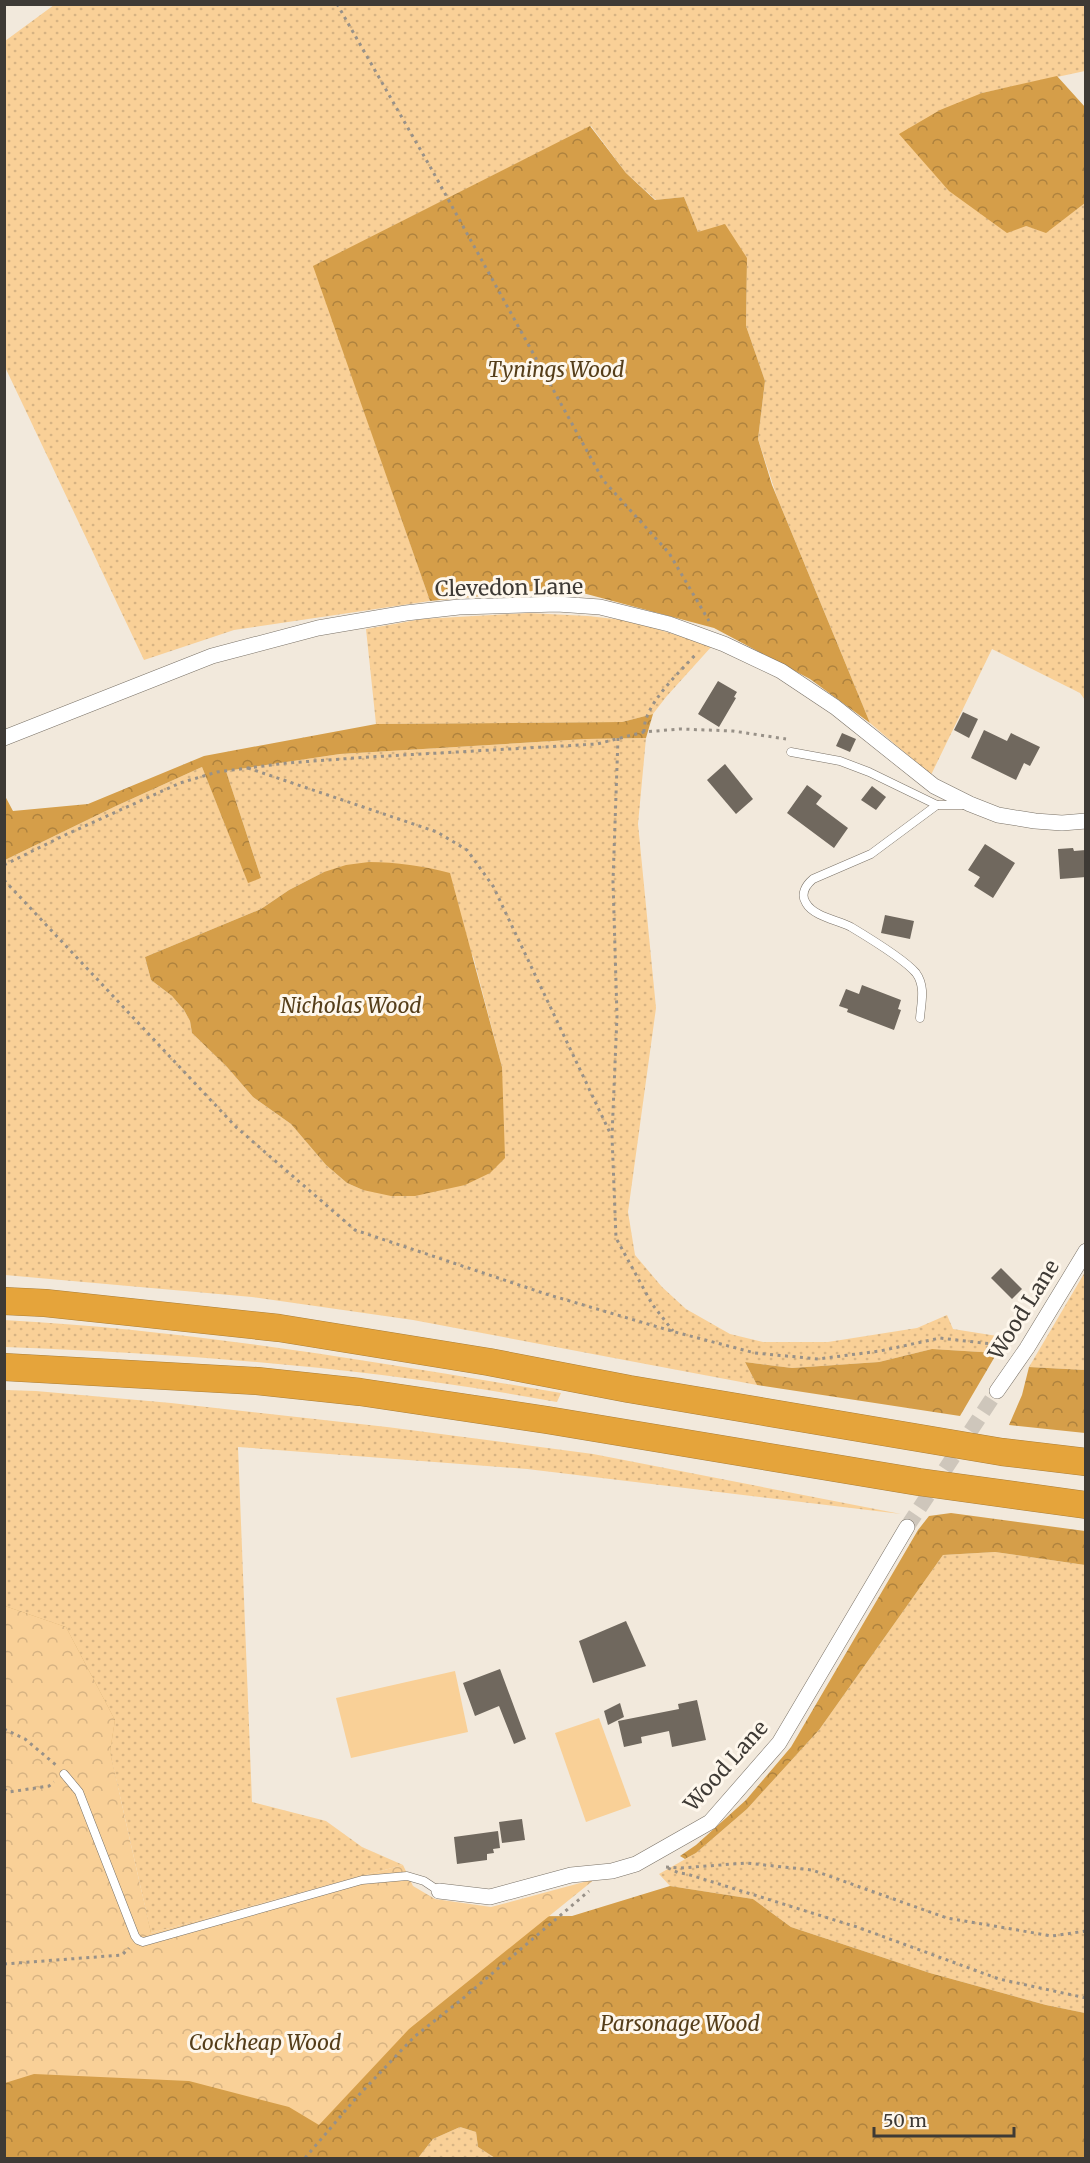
<svg xmlns="http://www.w3.org/2000/svg" width="1090" height="2163" font-family="Merriweather,serif">
  <style>
    .grass { fill: url(#grass-dots); fill-rule: evenodd }
    .forest { fill: url(#forest-crowns) }
    .park { fill: url(#park-crowns) }
    .pitch { fill: #f9d097 }
    .building { fill: #70685e }
    .lines { fill: none; stroke-linecap: round; stroke-linejoin: round }
    .minor-tunnel { stroke: #cec6bb; stroke-width: 15; stroke-dasharray: 15 8; stroke-linecap: butt }
    .service-casing { stroke: #797166; stroke-width: 9 }
    .minor-casing { stroke: #797166; stroke-width: 16 }
    .motorway-casing { stroke: #ab7f39; stroke-width: 28 }
    .path { stroke: #989188; stroke-width: 3; stroke-dasharray: 3 4.5; stroke-linecap: butt }
    .service { stroke: #fff; stroke-width: 8 }
    .minor { stroke: #fff; stroke-width: 15 }
    .motorway { stroke: #e5a43b; stroke-width: 27 }
    .labels { text-anchor: middle; stroke-width: 6; stroke-linejoin: round; paint-order: stroke }
    .park-label { font-size: 21px; font-style: italic; fill: #553e1a; stroke: #fef7ec }
    .street-label { font-size: 21px; fill: #3e3a35; stroke: #fef7ec }
  </style>
  <defs>
    <pattern id="grass-dots" width="8" height="8" patternUnits="userSpaceOnUse" patternTransform="scale(1.5)"><rect width="8" height="8" fill="#f9d097"/><path d="M2 2h.1M6 6h.1" fill="none" stroke="#d6b383" stroke-width="1.8" stroke-linecap="round"/></pattern>
    <pattern id="forest-crowns" width="20" height="18" patternUnits="userSpaceOnUse" patternTransform="scale(1.5)"><rect width="20" height="18" fill="#d59e49"/><path d="M2 6a3 3 0 1 1 6 0M12 15a3 3 0 1 1 6 0" fill="none" stroke="#ae823e"/></pattern>
    <pattern id="park-crowns" width="20" height="18" patternUnits="userSpaceOnUse" patternTransform="scale(1.5)"><rect width="20" height="18" fill="#f9d097"/><path d="M2 6a3 3 0 1 1 6 0M12 15a3 3 0 1 1 6 0" fill="none" stroke="#d6b383"/></pattern>
  </defs>
  <rect width="100%" height="100%" fill="#f2e9dc"/>
  <!-- grass -->
  <g class="grass">
    <path d="M54 5H1085V71L982 93 1026 226 1046 232 1085 203V700L1080 693 992 649 931 775 870 723 777 497 758 439 765 381 746 326 747 258 698 232 684 197 656 200 626 173 591 126 314 266 430 601 234 630 144 660 5 367V41Z"/>
    <path d="M528 613 588 616 631 621 712 646 666 697 653 714 622 722 376 724 366 629 422 619Z"/>
    <path d="M646 738 638 824 656 1008 628 1212 635 1255 662 1287 686 1309 730 1334 763 1342H828L917 1328 947 1315 953 1329 1016 1339 997 1353 932 1349 879 1362 792 1368 745 1362 757 1385 413 1320 252 1297 5 1275V860L116 806 202 767 248 882 261 878 226 771 340 754 586 739ZM324 872 473 956 502 1067 363 1190 347 1183 326 1165 291 1124 253 1097 227 1067 192 1033 190 1021 184 1010 172 996 151 980 145 957 261 909 289 890Z"/>
    <path d="M1085 1272V1370L1029 1367Z"/>
    <path d="M4 1320C191 1330 376 1362 561 1393L557 1402C373 1368 191 1354 5 1347Z"/>
    <path d="M5 1390 36 1391 171 1403 387 1427 593 1454 901 1514 527 1469 238 1447 252 1802 326 1821 362 1847 403 1865 151 1933 110 1752 115 1720 66 1627 5 1606Z"/>
    <path d="M995 1552 1085 1565V2013L1046 2005 930 1973 791 1927 753 1899 670 1886 659 1874 696 1853 747 1809 819 1730 943 1555Z"/>
    <path d="M460 2127 476 2132 478 2147 495 2158H418L433 2139Z"/>
  </g>
  <!-- forest -->
  <g class="forest">
    <path d="M1057 76 1085 107V203L1046 233 1026 226 1007 233 949 191 899 134 940 110 982 93Z"/>
    <path d="M590 126 626 173 655 200 684 197 698 232 725 224 747 258 746 326 765 381 758 439 772 485 870 723 810 679 714 628 564 588 430 601 313 266Z"/>
    <path d="M653 714 646 738 586 739 340 754 226 771 261 878 248 883 202 767 116 806 5 860V796L13 811 88 804 204 756 376 724 622 722Z"/>
    <path d="M369 862C397 862 423 866 450 873L502 1067 505 1158 490 1173 465 1185 415 1196H391L363 1190 347 1183 326 1165 291 1124 253 1097 227 1067 192 1033 190 1021 184 1010 172 996 151 980 145 957 261 909 289 890 324 872 346 865Z"/>
    <path d="M932 1349 997 1353 960 1416 757 1385 745 1362 792 1368 879 1362Z"/>
    <path d="M1029 1367 1085 1370V1433L1009 1425 1022 1395Z"/>
    <path d="M951 1513 1085 1531V1565L995 1552 943 1555 819 1730 747 1809 696 1853 685 1859 680 1856 696 1845 746 1800 791 1747 918 1530 929 1516Z"/>
    <path d="M5 1606 66 1627 115 1720 110 1752 133 1859 155 1949 466 1917 572 1916 670 1886 753 1899 791 1927 930 1973 1046 2005 1085 2013V2158H495L478 2147 476 2132 460 2127 433 2139 418 2158H5Z"/>
  </g>
  <!-- park -->
  <path class="park" d="M5 1606 66 1627 115 1720 110 1752 151 1933 403 1865 413 1886 435 1899 491 1907 595 1879 409 2029 319 2125 289 2107 189 2081 34 2074 5 2083Z"/>
  <!-- pitch -->
  <g class="pitch">
    <path d="M455 1671 468 1732 351 1758 336 1698Z"/>
    <path d="M599 1718 631 1806 586 1822 555 1733Z"/>
  </g>
  <!-- building -->
  <g class="building">
    <path d="M718 681 737 692 734 697 736 698 719 727 698 714Z"/>
    <path d="M963 712 978 719 969 738 954 730Z"/>
    <path d="M984 730 1007 741 1011 733 1040 747 1030 766 1024 763 1016 780 971 758Z"/>
    <path d="M842 733 856 739 850 752 836 746Z"/>
    <path d="M725 764 753 799 736 814 707 780Z"/>
    <path d="M807 785 822 796 816 804 848 828 834 848 787 813Z"/>
    <path d="M872 786 886 797 876 810 861 800Z"/>
    <path d="M985 844 1015 863 993 898 974 886 980 877 968 870Z"/>
    <path d="M1073 848 1074 851 1086 850V877L1060 879 1058 849Z"/>
    <path d="M885 915 914 921 910 939 881 933Z"/>
    <path d="M862 985 901 1000 898 1009 901 1010 894 1030 847 1012 848 1009 839 1006 846 989 859 994Z"/>
    <path d="M1001 1268 1022 1289 1012 1299 991 1278Z"/>
    <path d="M626 1621 646 1666 593 1683 579 1641Z"/>
    <path d="M500 1669 526 1739 514 1744 499 1706 475 1716 463 1683Z"/>
    <path d="M697 1700 706 1740 672 1747 669 1731 641 1737 642 1743 624 1747 618 1721 679 1709 678 1704Z"/>
    <path d="M620 1703 624 1717 608 1725 604 1711Z"/>
    <path d="M522 1819 525 1840 502 1843 499 1822Z"/>
    <path d="M498 1831 500 1848 493 1849 494 1853 487 1854V1860L457 1864 454 1837Z"/>
  </g>
  <g class="lines">
    <!-- minor-tunnel -->
    <path class="minor-tunnel" d="M907 1527 997 1391"/>
    <!-- service casing -->
    <g class="service-casing">
      <g id="service">
        <path d="M791 752 840 761 869 772 937 805H965"/>
        <path d="M920 1018C921 1003 926 987 916 973 905 960 866 936 851 927 838 920 814 917 806 903 800 894 806 885 813 879L871 854 937 805"/>
        <path d="M64 1774 79 1792 135 1936 138 1940 143 1942 362 1880 407 1876 424 1881 439 1891"/>
      </g>
    </g>
    <!-- minor casing -->
    <g class="minor-casing">
      <g id="minor">
        <path d="M4 738 212 656 318 628 406 613 459 607 557 604 600 607 669 624 724 644 781 671 835 707 934 786 970 804 998 815 1035 821 1062 823 1086 821"/>
        <path d="M997 1391 1027 1348 1086 1251"/>
        <path d="M439 1891 490 1897 571 1875 612 1871 636 1864 710 1822 779 1743 907 1527"/>
      </g>
    </g>
    <!-- motorway casing -->
    <g class="motorway-casing">
      <g id="motorway">
        <path d="M4 1301 45 1303 279 1328 489 1362 629 1389 1002 1452 1086 1462"/>
        <path d="M4 1367 257 1381 360 1392 547 1420 919 1482 1086 1505"/>
      </g>
    </g>
    <!-- path -->
    <g class="path">
      <path d="M337 4 432 170 603 480 669 553 709 621"/>
      <path d="M644 732C643 705 680 672 697 653"/>
      <path d="M618 738 613 881 617 1016 612 1136 616 1238 652 1304 673 1331"/>
      <path d="M248 768 437 832 467 850 493 886 611 1135"/>
      <path d="M4 865 65 835 180 783 217 772 287 763 369 757 597 744 644 732 680 729 733 731 786 739"/>
      <path d="M4 880 236 1127 355 1230 546 1294 675 1332 755 1353 818 1359 880 1351 940 1338 1009 1346"/>
      <path d="M4 1729 25 1739 56 1765"/>
      <path d="M4 1789 9 1792 49 1786 54 1782"/>
      <path d="M666 1867 681 1868 746 1863 812 1870 947 1918 1052 1936 1086 1931"/>
      <path d="M668 1868 679 1873 687 1874 857 1927 999 1979 1086 1998"/>
      <path d="M4 1964 122 1955 129 1948"/>
      <path d="M305 2158 357 2097 414 2037 461 2000 589 1891"/>
    </g>
    <!-- service -->
    <use href="#service" class="service"/>
    <!-- minor -->
    <use href="#minor" class="minor"/>
    <!-- motorway -->
    <use href="#motorway" class="motorway"/>
  </g>
  <g class="labels">
    <!-- park labels -->
    <g class="park-label">
      <text x="556" y="377">Tynings Wood</text>
      <text x="351" y="1013">Nicholas Wood</text>
      <text x="680" y="2031">Parsonage Wood</text>
      <text x="265" y="2050">Cockheap Wood</text>
    </g>
    <!-- street labels -->
    <g class="street-label">
      <text transform="translate(509 588) rotate(-1)" y="7">Clevedon Lane</text>
      <text transform="translate(1024 1310) rotate(-58)" y="7">Wood Lane</text>
      <text transform="translate(726 1766) rotate(-48)" y="7">Wood Lane</text>
    </g>
  </g>
  <!-- border -->
  <rect width="1090" height="2163" fill="none" stroke="#3e3a35" stroke-width="12"/>
  <!-- scale -->
  <path d="M874 2127v9h140v-9" fill="none" stroke="#3e3a35" stroke-width="3"/>
  <text x="883" y="2127" font-size="18" fill="#3e3a35" stroke="#fef7ec" stroke-width="4.5" paint-order="stroke">50 m</text>
</svg>
